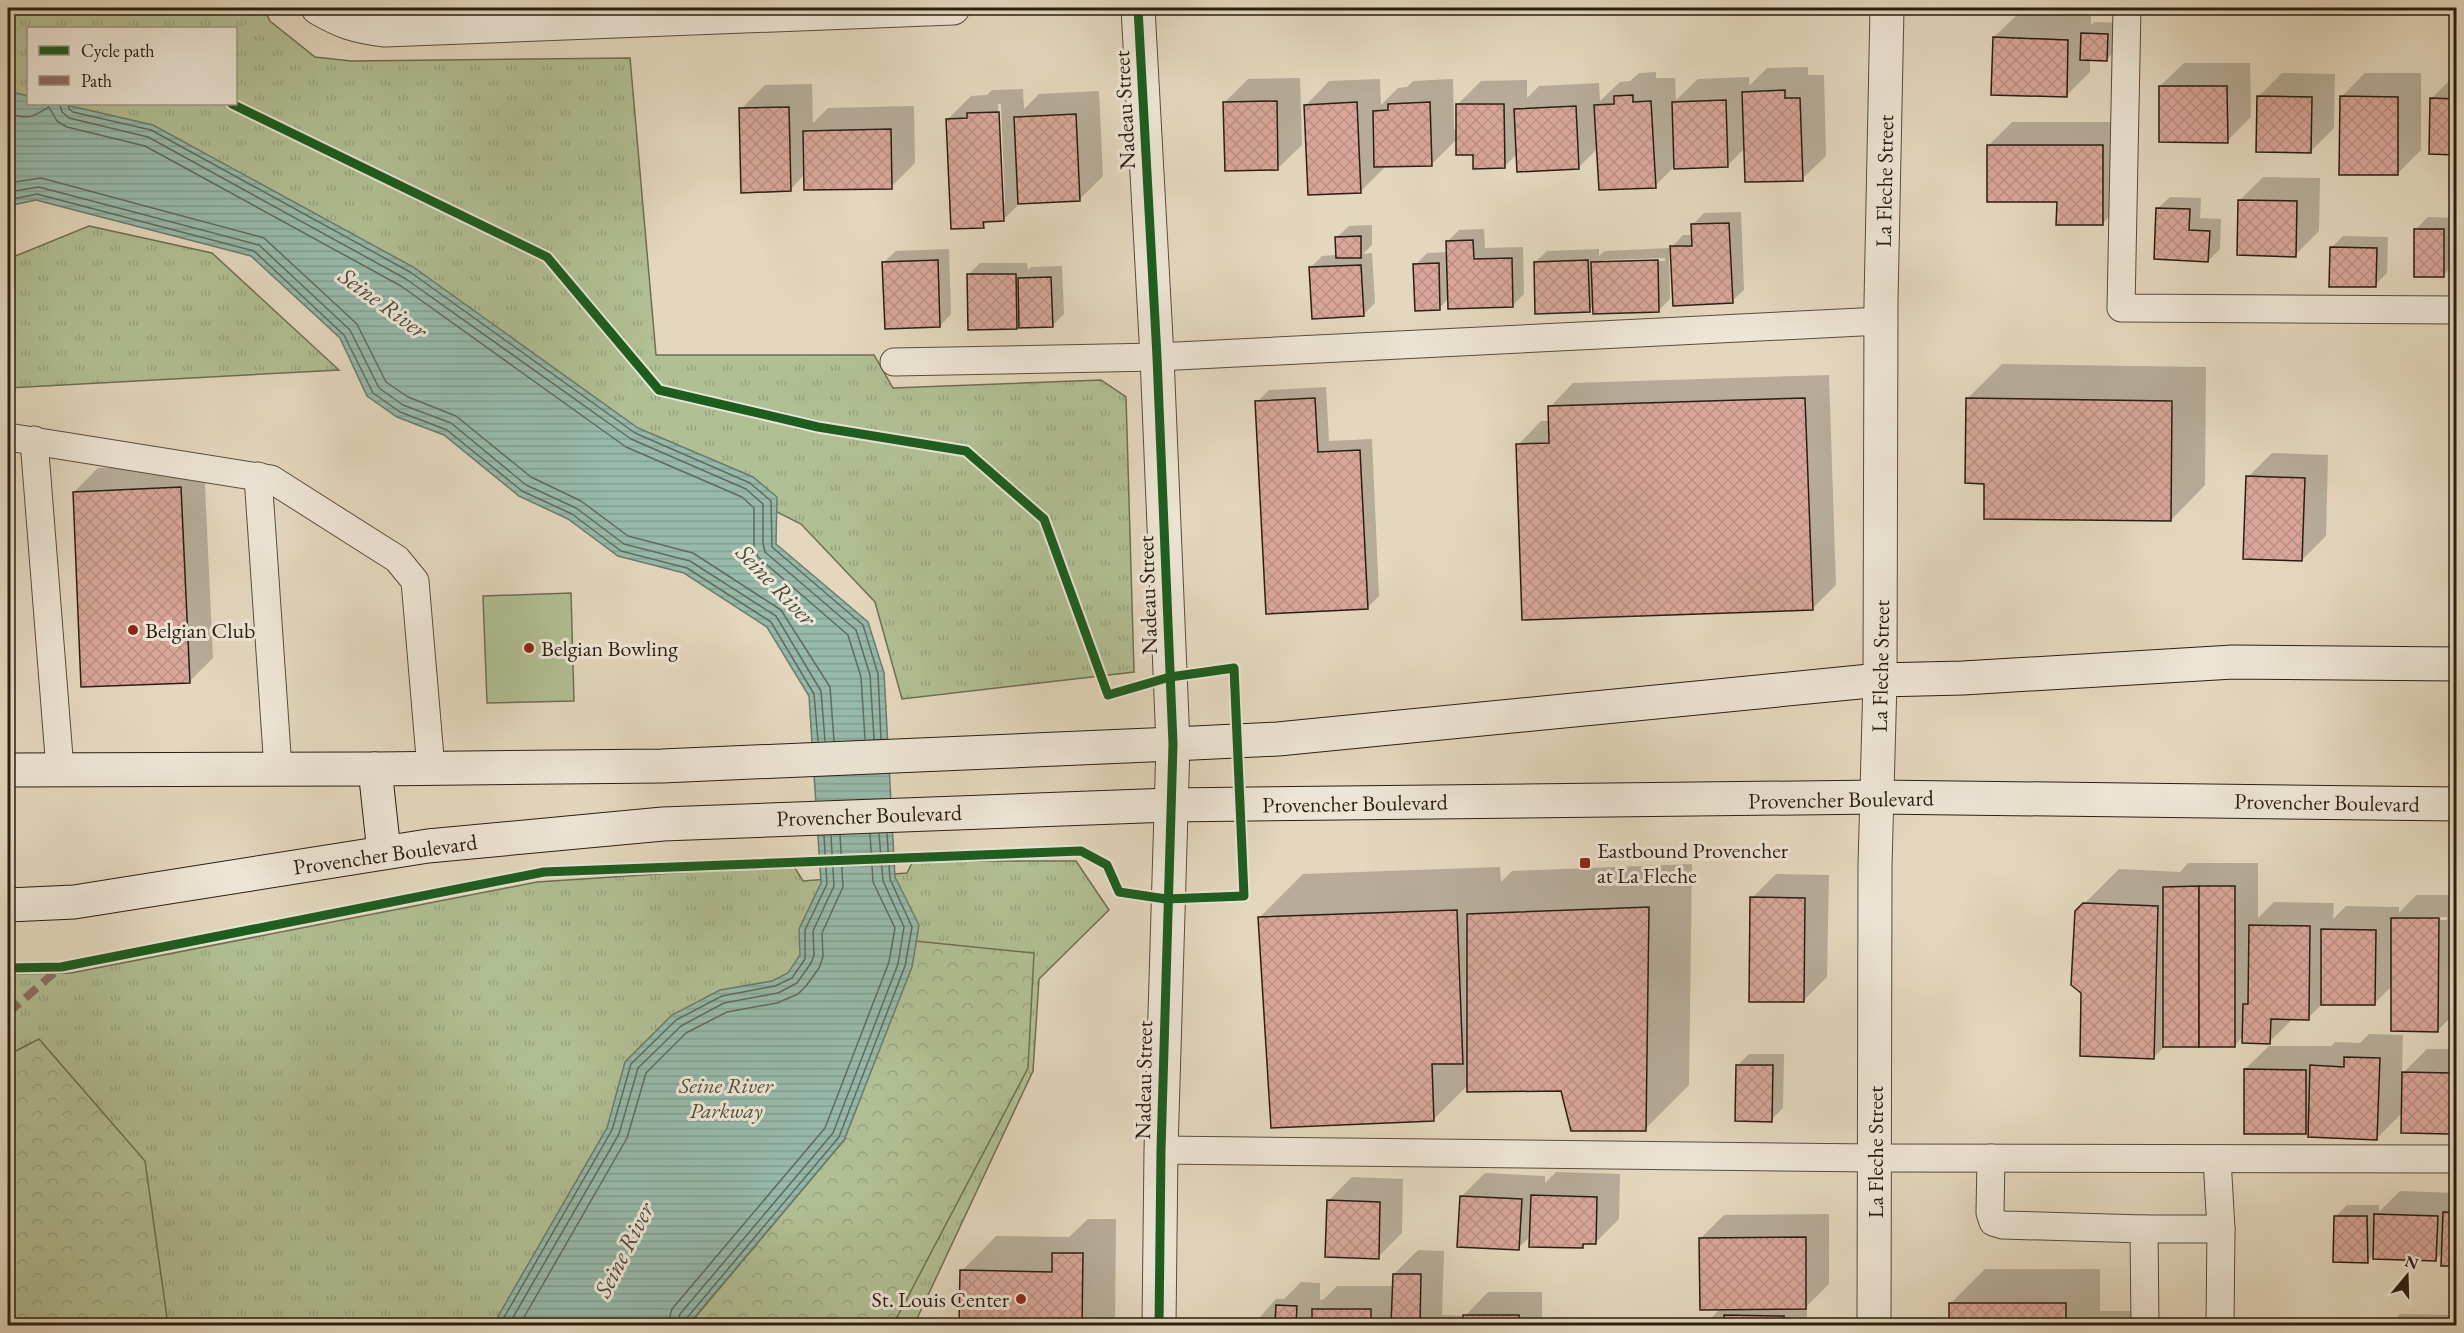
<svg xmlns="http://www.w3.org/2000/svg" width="2464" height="1333" font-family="'EB Garamond',serif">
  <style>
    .grass { fill: url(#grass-tufts); stroke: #6e6f52; stroke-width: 1.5; fill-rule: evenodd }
    .forest { fill: url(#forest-crowns); stroke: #6e6f52; stroke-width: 1.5 }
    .pitch { fill: #b1bf94; stroke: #6e6f52; stroke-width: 1.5 }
    .water { fill: url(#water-rules); stroke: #6b7c6d; stroke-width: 1.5 }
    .shadow { fill: #0003; fill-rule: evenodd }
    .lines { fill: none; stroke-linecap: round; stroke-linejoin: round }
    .shore { stroke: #606c5e; stroke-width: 1.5 }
    .building { fill: url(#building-cross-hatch); stroke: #2a1f11; stroke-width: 1.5 }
    .lane-casing { stroke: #584d3c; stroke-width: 29 }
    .street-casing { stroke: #584d3c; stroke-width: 35 }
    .secondary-casing { stroke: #2a1f11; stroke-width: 35 }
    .lane { stroke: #ede5d5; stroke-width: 27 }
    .street { stroke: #ede5d5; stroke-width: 33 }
    .secondary { stroke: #ede5d5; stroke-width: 33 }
    .quiet { stroke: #8d6e63; stroke-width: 8; stroke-dasharray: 15 8; stroke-linecap: butt }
    .cycleway-casing { stroke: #ede5d5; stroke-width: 13 }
    .cycleway { stroke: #1b5e20; stroke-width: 9 }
    .poi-dot { fill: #8f2418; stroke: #ede5d5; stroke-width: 2 }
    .labels { text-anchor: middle; stroke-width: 6; stroke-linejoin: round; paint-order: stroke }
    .street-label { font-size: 22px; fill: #2a1f11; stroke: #ede5d5 }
    .poi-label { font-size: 22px; fill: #2a1f11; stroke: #ede5d5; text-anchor: start }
    .park-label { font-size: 22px; font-style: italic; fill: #524f38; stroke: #ede5d5 }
    .water-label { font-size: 24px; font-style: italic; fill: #4b4e3f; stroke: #ede5d5 }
  </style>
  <defs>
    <pattern id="grass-tufts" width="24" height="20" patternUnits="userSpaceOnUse" patternTransform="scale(1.5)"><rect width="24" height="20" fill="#b1bf94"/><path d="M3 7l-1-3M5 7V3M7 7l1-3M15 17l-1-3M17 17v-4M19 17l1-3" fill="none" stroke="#98a47f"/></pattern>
    <pattern id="forest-crowns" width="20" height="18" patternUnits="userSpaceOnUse" patternTransform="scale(1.5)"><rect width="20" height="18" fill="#b1bf94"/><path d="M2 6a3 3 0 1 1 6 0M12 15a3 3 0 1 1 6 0" fill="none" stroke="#98a47f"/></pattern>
    <pattern id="water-rules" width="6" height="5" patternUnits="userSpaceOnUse" patternTransform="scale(1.5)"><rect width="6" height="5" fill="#97baab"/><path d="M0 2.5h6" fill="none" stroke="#829f92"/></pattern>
    <pattern id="building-cross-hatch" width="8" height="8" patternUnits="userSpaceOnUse" patternTransform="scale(1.5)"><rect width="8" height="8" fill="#d9a699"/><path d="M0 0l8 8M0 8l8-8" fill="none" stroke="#ba8e83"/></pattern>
  </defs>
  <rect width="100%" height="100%" fill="#e4d7be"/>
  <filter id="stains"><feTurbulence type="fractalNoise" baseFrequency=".00333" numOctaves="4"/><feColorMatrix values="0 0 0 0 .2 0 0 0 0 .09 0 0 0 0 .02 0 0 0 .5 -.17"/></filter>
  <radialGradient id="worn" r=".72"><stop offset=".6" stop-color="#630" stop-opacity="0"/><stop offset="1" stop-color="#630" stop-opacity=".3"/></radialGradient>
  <!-- grass -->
  <g class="grass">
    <path d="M8 8H264L270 21 315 57 351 61 630 58 656 355H874L893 388 1101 380 1126 397 1134 672 902 699 875 602 801 524 653 450 8 111ZM28 28H236V104H28Z"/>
    <path d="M89 226 212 253 339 370 8 388V259Z"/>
    <path d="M913 861H1076L1109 910 1039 979 1033 1071 914 1325H8V974L71 973 537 882 793 865 803 881 907 873Z"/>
  </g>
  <!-- forest -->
  <g class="forest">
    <path d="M915 941 1034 953 1028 1068 893 1325 688 1326 844 1140 911 967Z"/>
    <path d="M39 1039 145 1161 168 1325H8V1055Z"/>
  </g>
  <!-- pitch -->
  <path class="pitch" d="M571 593 574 701 487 703 483 596Z"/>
  <!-- water -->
  <path class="water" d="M8 91 28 96V104H62L153 125 413 267 638 428 753 477 777 497 776 544 868 622 884 673 895 877 919 925 912 967 844 1140 688 1325H493L607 1128 625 1062 672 1015 720 990 772 981 788 973 800 955 799 929 821 883 809 696 767 627 684 573 618 556 568 519 519 496 444 435 397 417 367 396 340 338 251 256 36 200 8 206Z"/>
  <!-- shadow -->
  <g class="shadow">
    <path d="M2018 14 2091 16V25L2095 22 2119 23 2118 48 2106 60 2090 59V72L2066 96 1994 37Z"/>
    <path d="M2184 63H2250L2251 117 2227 141 2160 86Z"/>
    <path d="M1808 67V75H1824L1826 156 1802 179 1745 148 1727 166 1674 167 1655 186 1598 148 1579 167 1518 153 1504 167 1474 154 1458 138 1431 165H1384V168L1360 192 1306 105 1329 81 1380 79 1381 105 1398 88 1407 87 1413 81 1453 79 1454 130H1457V105L1481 81 1527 80V98L1539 86 1599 83 1600 101 1620 82 1630 81 1639 73 1656 72V78H1675L1676 100 1698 79 1749 77V86L1767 68Z"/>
    <path d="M2282 73 2335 74 2334 128 2310 152 2258 97Z"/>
    <path d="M2365 73H2421V150L2397 174 2341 97Z"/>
    <path d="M2455 75 2456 153 2431 152V99Z"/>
    <path d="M1300 78 1302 145 1278 168 1225 102 1248 79Z"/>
    <path d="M812 84 813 123 828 108 914 106 915 163 891 187 805 174 790 190 741 109 765 85Z"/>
    <path d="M1023 89 1024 109 1039 94 1099 91 1103 176 1079 200 1021 202 1004 219 989 220 983 226 947 120 971 96 987 95 992 90ZM998 104H1001L1005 202 1002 205Z"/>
    <path d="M2012 122H2126V200L2102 224 2058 200 1988 146Z"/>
    <path d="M2263 177 2320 178 2319 231 2295 255 2239 201Z"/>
    <path d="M2170 197 2201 198 2200 218 2221 219 2220 249 2208 261 2158 208Z"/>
    <path d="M1741 212 1744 290 1732 301 1672 247 1683 235H1693L1692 225 1704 213Z"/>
    <path d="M2428 217 2455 218V264L2443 275 2416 229Z"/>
    <path d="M1372 225V245L1363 254 1372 253 1375 303 1363 315 1310 268 1322 256 1337 255V237L1349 226Z"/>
    <path d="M1484 229 1485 248 1523 247 1524 294 1512 306 1449 298 1439 308 1415 265 1427 253 1448 252V241L1459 230Z"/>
    <path d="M2343 236 2388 237 2387 273 2375 285 2331 248Z"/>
    <path d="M1669 248 1670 299 1658 311 1594 305 1589 310 1535 262 1547 251 1599 249V256L1605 251ZM1665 258V261L1603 263V260Z"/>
    <path d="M949 249 951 314 940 326 884 262 896 251Z"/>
    <path d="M980 263H1027L1028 270 1031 267 1062 266 1064 314 1052 326 1020 324 1017 328 968 275Z"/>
    <path d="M2002 364 2206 367 2205 485 2171 520 1986 483 1967 399Z"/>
    <path d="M1829 375 1836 585 1812 609 1518 445 1541 421H1550V407L1573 383Z"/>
    <path d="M1326 387 1329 441 1372 439 1379 596 1367 608 1257 402 1269 390Z"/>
    <path d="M2272 453 2328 455 2326 536 2302 560 2248 477Z"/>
    <path d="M204 464 213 658 189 682 74 492 98 468Z"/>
    <path d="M2188 863H2258V918L2274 902 2334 903 2333 919 2346 906 2399 907V913L2416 895H2456V1012L2438 1030 2392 986 2374 1004 2323 1003 2308 1018H2294L2269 1042 2243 1036 2235 1045H2166L2154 1057 2083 992 2076 912 2119 869 2180 872ZM2414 917H2447V920H2414Z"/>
    <path d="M1692 864 1689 1085 1645 1129 1563 1089 1468 1085 1433 1120 1259 918 1303 874 1500 867 1501 882 1512 871Z"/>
    <path d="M1776 874 1829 875 1827 977 1803 1001 1752 898Z"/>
    <path d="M2369 1034 2403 1035 2402 1074 2427 1049H2456V1126L2449 1132 2403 1112 2377 1138 2309 1129 2305 1133 2245 1069 2269 1046H2331L2335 1042 2360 1043Z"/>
    <path d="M1749 1054H1784L1783 1108 1771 1120 1737 1066Z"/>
    <path d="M1556 1172 1620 1174 1619 1219 1596 1242H1586L1582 1246 1531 1236 1518 1248 1461 1197 1485 1173 1545 1176V1183Z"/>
    <path d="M1352 1177 1403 1179 1402 1233 1378 1257 1328 1201Z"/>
    <path d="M2400 1191 2456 1193V1265L2443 1264V1252L2436 1259 2375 1253 2367 1261 2335 1217 2347 1205H2379V1212Z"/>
    <path d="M1829 1214V1284L1807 1306V1326H1703L1720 1309 1701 1238 1724 1215Z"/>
    <path d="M1088 1219H1116L1115 1326H961L962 1271 996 1236 1069 1237Z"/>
    <path d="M1418 1250 1444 1251 1442 1315 1465 1316 1488 1292H1542V1326H1252L1276 1299H1284L1301 1282 1320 1283V1300L1324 1299 1337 1286H1394V1274Z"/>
    <path d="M1985 1269H2100V1311H2157V1326H1951L1950 1304Z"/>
    <path d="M2400 1314 2451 1315V1326H2389Z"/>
    <path d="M1555 1317 1585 1319V1326H1546Z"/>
  </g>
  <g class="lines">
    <!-- shore -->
    <g class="shore">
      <path d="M60 104 62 112 69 118 148 137 406 279 631 439 746 489 763 504V543L765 552 856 630 870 675 874 739"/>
      <path d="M68 104 69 109 73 112 151 130 410 272 635 433 750 483 771 501 772 547 863 625 878 674 881 739"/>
      <path d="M8 114C30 119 31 118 49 107L57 121 67 127 145 146 401 286 626 447 742 497 754 508V546L758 557 848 635 861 677 865 739"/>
      <path d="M8 183 41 178 264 238 357 324 386 382 408 397 456 416 531 477 581 501 628 536 693 553 781 610 830 687 834 741"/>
      <path d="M8 192 39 187 259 245 350 330 379 388 403 405 451 423 526 485 576 508 624 544 690 561 776 616 821 691 825 741"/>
      <path d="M8 200 37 194 254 251 344 335 373 393 400 412 447 430 522 491 572 514 621 551 687 568 771 622 814 694 818 741"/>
      <path d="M499 1326 612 1130 631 1064 676 1020 722 996 775 986 792 978 805 959V930L827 884 824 836"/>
      <path d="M508 1326 619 1134 638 1068 681 1026 724 1003 778 993 797 983 811 963 814 955 813 931 834 886 831 836"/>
      <path d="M519 1326 627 1138 646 1073 686 1033 727 1012 777 1003 798 994 806 986 819 968 823 957 822 933 843 887 840 835"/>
      <path d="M667 1326 672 1309 825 1128 889 962 895 928 873 882 870 834"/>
      <path d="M676 1326 680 1314 833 1133 898 964 904 927 883 881 879 834"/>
      <path d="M684 1326 686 1319 839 1137 905 966 912 927 890 879 887 834"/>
    </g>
  </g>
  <!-- building -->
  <g class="building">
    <path d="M2081 33 2108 34 2107 61 2080 60Z"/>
    <path d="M1993 37 2068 40 2067 97 1991 95Z"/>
    <path d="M2159 86H2227L2228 143 2159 142Z"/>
    <path d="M1785 90V98H1800L1803 181 1745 182 1742 92Z"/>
    <path d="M1633 95V102L1651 101 1656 188 1599 190 1594 105 1614 104V96Z"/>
    <path d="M2257 96 2312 97 2311 153 2256 152Z"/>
    <path d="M2340 96 2398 97V175H2339Z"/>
    <path d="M2430 98 2456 99V155L2429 154Z"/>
    <path d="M1726 100 1728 167 1674 169 1672 102Z"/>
    <path d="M1277 101 1278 170 1225 171 1223 102Z"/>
    <path d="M1357 102 1361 193 1308 195 1304 105Z"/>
    <path d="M1430 102 1432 166 1374 167 1373 111 1388 110V104Z"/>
    <path d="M1456 104H1504L1505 168 1473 169V155H1456Z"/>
    <path d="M1576 106 1579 169 1517 172 1514 109Z"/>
    <path d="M789 107 791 191 741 193 739 108Z"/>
    <path d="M999 112 1004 221 983 222 984 228 951 229 946 119 967 118V113Z"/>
    <path d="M1076 114 1080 201 1018 204 1014 117Z"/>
    <path d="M891 129 892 189 804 190 803 131Z"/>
    <path d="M1987 145H2103V225H2056L2057 202H1987Z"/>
    <path d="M2238 200 2297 201 2296 257 2237 255Z"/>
    <path d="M2156 208 2190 209 2189 230 2210 231 2208 262 2154 259Z"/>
    <path d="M1729 223 1733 303 1673 306 1670 246H1692L1691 224Z"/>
    <rect x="2414" y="229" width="30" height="48"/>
    <path d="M1361 236V258H1336L1335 237Z"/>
    <path d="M1473 240 1474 259 1512 258 1513 307 1448 309 1446 241Z"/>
    <path d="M2330 247 2377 248 2376 287H2329Z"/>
    <path d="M938 260 940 327 885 329 882 262Z"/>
    <path d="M1588 260 1590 312 1535 314 1534 262Z"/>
    <path d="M1658 260 1659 312 1593 314 1591 262Z"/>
    <path d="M1439 263 1440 310 1415 311 1413 264Z"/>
    <path d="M1361 265 1364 316 1312 319 1309 267Z"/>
    <path d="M967 274H1016L1017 329 968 330Z"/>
    <path d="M1051 277 1053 327 1019 328 1018 278Z"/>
    <path d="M1315 398 1318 452 1360 450 1368 609 1266 614 1255 401Z"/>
    <path d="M1805 398 1813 610 1522 620 1516 444 1549 443 1548 406Z"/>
    <path d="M1966 398 2172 401 2171 521 1984 519V484L1965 483Z"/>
    <path d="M2246 476 2305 478 2302 561 2243 559Z"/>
    <path d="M181 487 190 683 81 687 73 492Z"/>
    <path d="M2199 886V1047H2163V887Z"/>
    <rect x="2199" y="886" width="36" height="161"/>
    <path d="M1750 897 1805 898 1804 1002H1749Z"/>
    <path d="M2083 903 2158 906 2154 1059 2080 1056 2081 993 2071 985 2075 911Z"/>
    <path d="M1649 907 1646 1131H1571L1561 1091 1467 1092V914Z"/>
    <path d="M1457 910 1463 1064H1432L1434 1121 1271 1128 1258 917Z"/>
    <path d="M2391 918H2439L2438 1032 2391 1031Z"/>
    <path d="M2249 925 2310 926 2309 1020 2271 1019 2270 1044 2242 1043 2243 1004H2248Z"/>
    <path d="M2321 929 2376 930 2375 1005H2321Z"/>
    <path d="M2344 1057 2380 1058 2377 1140 2308 1137 2310 1065 2344 1067Z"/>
    <path d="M1736 1065H1773L1772 1122 1735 1121Z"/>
    <path d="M2244 1069 2306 1070V1134H2244Z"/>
    <path d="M2402 1072 2451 1073 2450 1134 2401 1133Z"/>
    <path d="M2455 1073H2456V1128H2453Z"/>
    <path d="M1531 1195 1597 1197 1596 1244H1583V1248L1529 1247Z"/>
    <path d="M1460 1196 1522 1199 1519 1250 1457 1247Z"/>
    <path d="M1327 1200 1380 1202 1379 1259 1325 1257Z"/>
    <path d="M2443 1212 2456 1213V1266H2441Z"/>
    <path d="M2374 1214 2438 1216 2436 1261 2373 1259Z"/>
    <path d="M2334 1216H2367L2368 1263 2333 1262Z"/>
    <path d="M1806 1237V1309L1700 1310 1699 1238Z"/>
    <path d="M1052 1253H1083L1082 1326H959L960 1270 1052 1272Z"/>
    <path d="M1393 1274H1421L1420 1326H1391Z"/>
    <rect x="1949" y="1303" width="117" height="23"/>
    <path d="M1276 1305 1297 1306 1296 1323 1302 1322V1326H1250V1322L1275 1323Z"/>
    <rect x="1312" y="1309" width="59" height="17"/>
    <rect x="1463" y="1315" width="56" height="11"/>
    <path d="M1724 1315 1784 1316V1326H1724Z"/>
  </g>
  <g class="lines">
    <!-- lane casing -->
    <g class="lane-casing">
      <g id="lane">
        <path d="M2127 8 2121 308 2456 310"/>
        <path d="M894 362 1157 357 1881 321"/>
        <path d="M8 437 271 479 397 559 415 581 431 769"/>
        <path d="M34 440 60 770"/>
        <path d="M258 476 278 769"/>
        <path d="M1161 1150 1875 1158 2456 1159"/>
        <path d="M1991 1158 1990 1213 1993 1222 2003 1225 2144 1229 2145 1326"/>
        <path d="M2144 1229H2221L2217 1159"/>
        <path d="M2220 1326 2221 1229"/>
      </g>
    </g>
    <!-- street casing -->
    <g class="street-casing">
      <g id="street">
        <path d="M318 8C342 22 357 27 385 30L953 8"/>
        <path d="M1138 8 1157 357 1173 744 1161 1150 1159 1326"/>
        <path d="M1874 1326 1875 866 1880 680 1881 302 1887 8"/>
      </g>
    </g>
    <!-- secondary casing -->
    <g class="secondary-casing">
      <g id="secondary">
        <path d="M375 769 384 852"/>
        <path d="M8 770 375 769 662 766 1173 744 1278 739 1880 680 1963 678 2233 662 2456 664"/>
        <path d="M8 905 74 902 428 846 663 824 1170 805 1878 797 2456 804"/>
      </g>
    </g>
    <!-- lane -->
    <use href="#lane" class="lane"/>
    <!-- street -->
    <use href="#street" class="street"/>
    <!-- secondary -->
    <use href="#secondary" class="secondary"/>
    <!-- quiet -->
    <path class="quiet" d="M8 1013 61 967"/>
    <!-- cycleway casing -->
    <g class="cycleway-casing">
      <g id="cycleway">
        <path d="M1138 8 1157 357 1173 744 1161 1150 1159 1326"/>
        <path d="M8 968 61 967 544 872 1081 851 1107 865 1119 892 1166 899 1244 896 1234 668 1170 677 1108 695 1044 519 966 451 818 427 659 390 547 257 232 104"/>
      </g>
    </g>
    <!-- cycleway -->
    <use href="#cycleway" class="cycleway"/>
  </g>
  <!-- markers -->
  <g class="poi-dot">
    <circle cx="133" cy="630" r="6"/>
    <circle cx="529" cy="648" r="6"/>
    <rect x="1579" y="857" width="12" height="12" rx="3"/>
    <circle cx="1021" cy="1299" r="6"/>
  </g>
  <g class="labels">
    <!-- street labels -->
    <g class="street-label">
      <text transform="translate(1124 110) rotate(-93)" y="8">Nadeau Street</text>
      <text transform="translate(1884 181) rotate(-89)" y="8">La Fleche Street</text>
      <text transform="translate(1147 595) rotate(-92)" y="8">Nadeau Street</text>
      <text transform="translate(1880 666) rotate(-89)" y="8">La Fleche Street</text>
      <text transform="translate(1841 799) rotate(-1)" y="8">Provencher Boulevard</text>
      <text transform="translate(2327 802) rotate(1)" y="8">Provencher Boulevard</text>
      <text transform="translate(1355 803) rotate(-1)" y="8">Provencher Boulevard</text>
      <text transform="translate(869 815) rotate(-2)" y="8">Provencher Boulevard</text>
      <text transform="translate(385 854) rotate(-8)" y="8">Provencher Boulevard</text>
      <text transform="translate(1143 1080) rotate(-89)" y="8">Nadeau Street</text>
      <text transform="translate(1875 1152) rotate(-90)" y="8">La Fleche Street</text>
    </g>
    <!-- poi labels -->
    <g class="poi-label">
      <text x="145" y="638">Belgian Club</text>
      <text x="541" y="656">Belgian Bowling</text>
      <text x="1597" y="858">Eastbound Provencher<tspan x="1597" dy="25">at La Fleche</tspan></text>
      <text x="1009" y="1307" text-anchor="end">St. Louis Center</text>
    </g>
    <!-- park labels -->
    <g class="park-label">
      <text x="726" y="1093">Seine River<tspan x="726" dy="25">Parkway</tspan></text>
    </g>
    <!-- water labels -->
    <g class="water-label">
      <text transform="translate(383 303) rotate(36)" y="8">Seine River</text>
      <text transform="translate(776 585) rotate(46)" y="8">Seine River</text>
      <text transform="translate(624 1250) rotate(-63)" y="8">Seine River</text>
    </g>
  </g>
  <!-- margin -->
  <rect width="2464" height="1333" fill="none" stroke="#e4d7be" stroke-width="30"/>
  <rect x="9" y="9" width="2446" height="1315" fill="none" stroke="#2a1f11" stroke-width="3"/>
  <rect x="15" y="15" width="2434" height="1303" fill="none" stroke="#2a1f11" stroke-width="1.5"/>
  <!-- legend -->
  <rect x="27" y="27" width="210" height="78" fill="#ede5d5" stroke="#9f9687" stroke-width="1.5"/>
  <rect x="39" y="46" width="30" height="9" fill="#1b5e20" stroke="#9f9687" stroke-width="1.5"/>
  <text x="81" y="57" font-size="18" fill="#2a1f11">Cycle path</text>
  <rect x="39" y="76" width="30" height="9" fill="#8d6e63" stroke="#9f9687" stroke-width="1.5"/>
  <text x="81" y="87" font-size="18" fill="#2a1f11">Path</text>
  <!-- north arrow -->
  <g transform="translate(2407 1276) rotate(19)" stroke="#ede5d5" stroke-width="4.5" paint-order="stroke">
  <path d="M0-4.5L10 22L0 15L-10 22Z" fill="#2a1f11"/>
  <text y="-9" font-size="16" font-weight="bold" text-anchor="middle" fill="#2a1f11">N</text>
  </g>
  <rect width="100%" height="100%" filter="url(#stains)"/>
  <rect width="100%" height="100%" fill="url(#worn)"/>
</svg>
